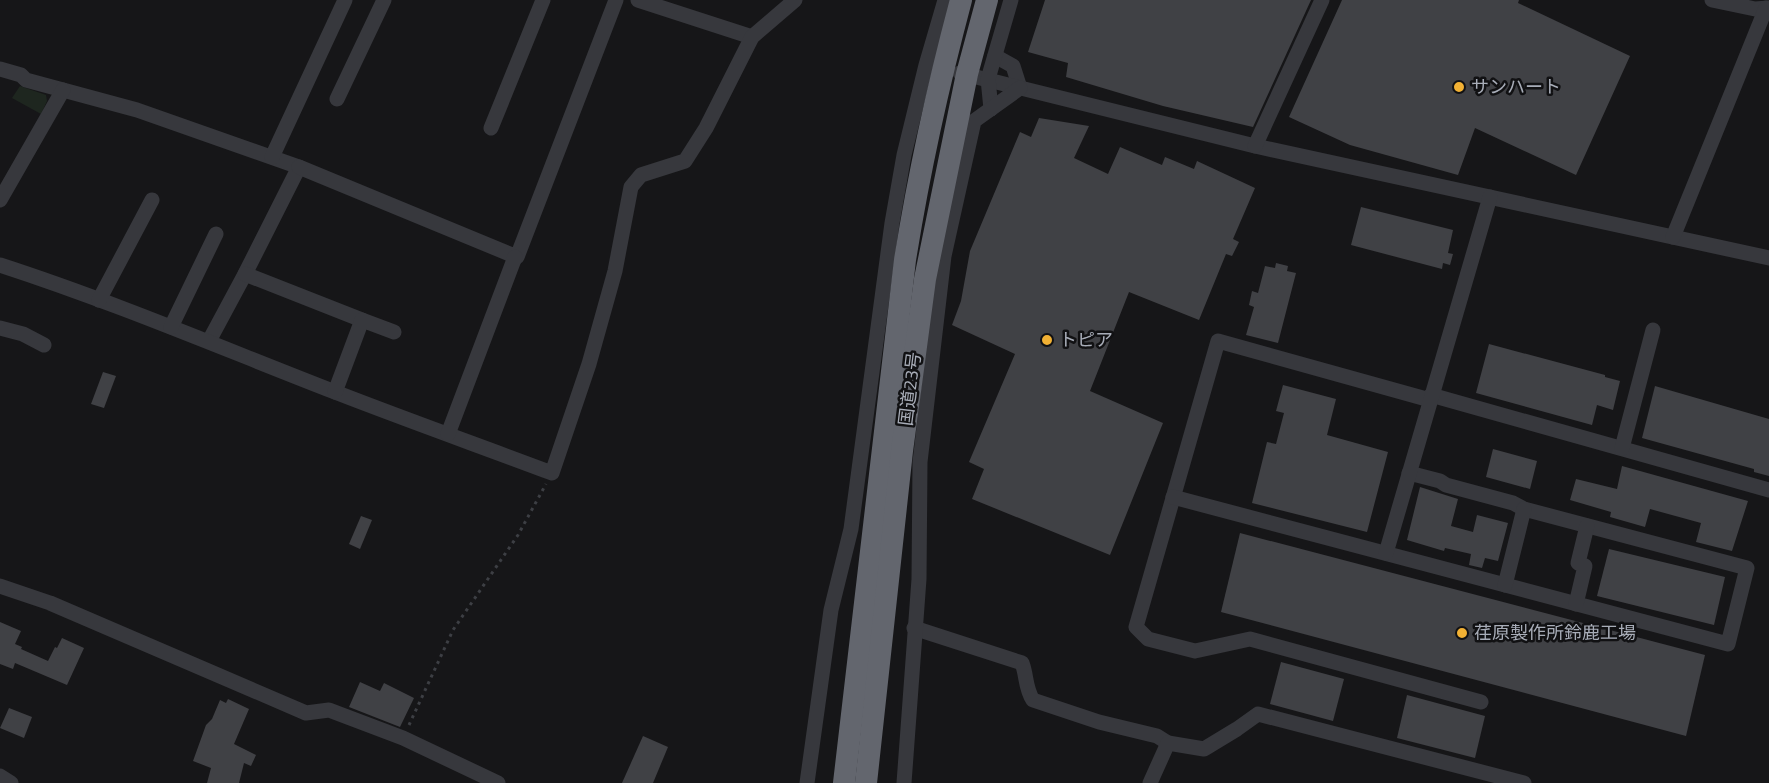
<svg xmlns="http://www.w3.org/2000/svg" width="1769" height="783" font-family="'Titillium Web','Noto Sans JP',sans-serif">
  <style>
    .green { fill: #1e261f }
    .building { fill: #404145 }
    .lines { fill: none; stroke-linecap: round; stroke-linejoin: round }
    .path { stroke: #3d3f44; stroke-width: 3; stroke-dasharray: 3 4.5; stroke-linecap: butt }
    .minor { stroke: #37383d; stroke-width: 15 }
    .highway { stroke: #63666e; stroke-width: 22 }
    .poi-dot { fill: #f2b134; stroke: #111113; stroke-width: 2 }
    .labels { text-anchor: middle; stroke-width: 5; stroke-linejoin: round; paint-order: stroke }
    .poi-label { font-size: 18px; fill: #a8adb8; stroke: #111113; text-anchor: start }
    .street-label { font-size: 18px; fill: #a8adb8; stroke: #111113 }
  </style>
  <rect width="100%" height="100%" fill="#161618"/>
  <!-- green -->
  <path class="green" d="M20 86 46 95 47 101 41 114 12 98Z"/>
  <!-- building -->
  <g class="building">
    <path d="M1045 0H1311L1253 127 1163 106 1066 77 1068 63 1028 52Z"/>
    <path d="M1342 0H1519L1518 3 1630 56 1576 175 1475 128 1458 175 1350 145 1289 117Z"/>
    <path d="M1039 118 1089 126 1074 158 1108 174 1120 147 1162 165 1165 157 1194 169 1197 161 1255 188 1233 239 1239 242 1232 256 1226 254 1199 320 1129 292 1090 391 1163 423 1110 555 972 499 984 469 969 462 1015 354 952 325 961 301 970 251 1020 132 1031 137Z"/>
    <path d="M1361 207 1453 230 1448 253 1453 254 1450 265 1443 263 1442 269 1351 245Z"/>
    <path d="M1276 263 1288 266 1287 271 1296 273 1278 343 1246 335 1254 307 1249 305 1252 291 1258 293 1265 266 1275 268Z"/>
    <path d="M1489 344 1605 375V377L1620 381 1613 410 1597 405 1592 425 1476 393Z"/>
    <path d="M103 372 116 376 104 408 91 404Z"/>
    <path d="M1283 385 1336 399 1327 435 1388 452 1367 532 1252 503 1267 442 1276 444 1284 413 1276 411Z"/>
    <path d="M1655 386 1769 419V476L1754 472V469L1642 438Z"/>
    <path d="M1493 449 1537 461 1530 489 1486 477Z"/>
    <path d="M1622 466 1748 501 1732 551 1696 542 1701 523 1650 509 1645 527 1610 517 1611 512 1570 500 1576 479 1617 489Z"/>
    <path d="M1420 487 1458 499 1451 526 1473 532 1477 515 1508 523 1498 561 1485 558 1482 568 1469 565 1471 554 1445 548 1444 551 1407 540Z"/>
    <path d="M361 516 372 520 360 549 349 544Z"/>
    <path d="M1240 533 1705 655 1686 736 1221 612Z"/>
    <path d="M1609 549 1725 577 1714 625 1597 596Z"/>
    <path d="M0 622 21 631 15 644 22 647 21 649 48 661 55 647 57 648 62 638 84 648 67 685 15 663 13 669 0 664Z"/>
    <path d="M1281 662 1344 679 1333 721 1270 704Z"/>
    <path d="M360 682 380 691 384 683 414 698 400 727 349 707Z"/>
    <path d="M1407 695 1485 716 1475 758 1397 738Z"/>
    <path d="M228 699 249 709 234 744 256 755 251 766 244 763 239 783H207L211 768 193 761 206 725 212 719 220 700 226 703Z"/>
    <path d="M9 708 32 717 24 738 0 728Z"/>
    <path d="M643 736 668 747 653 783H622Z"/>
  </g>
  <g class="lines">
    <!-- path -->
    <path class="path" d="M409 725 453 630 518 535 546 484"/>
    <!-- minor -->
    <g class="minor">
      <path d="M638 0 752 37"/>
      <path d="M1712 0 1755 9 1769 8"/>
      <path d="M995 56 1013 66 1020 88"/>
      <path d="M0 69 21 75 26 80 137 110 299 167 245 274 209 341"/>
      <path d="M960 73 1255 146 1769 258"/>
      <path d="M337 99 384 0"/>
      <path d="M991 109 988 79 1011 0"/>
      <path d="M491 128 543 0"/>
      <path d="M1255 146 1322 0"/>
      <path d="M272 157 345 0"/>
      <path d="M299 167 517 257 616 0"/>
      <path d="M0 200 63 90"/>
      <path d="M1673 237 1766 8"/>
      <path d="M0 265C114 302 224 349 335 392 407 420 480 446 552 473L589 364 615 271 631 187 641 175 685 161 706 128 752 37 795 0"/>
      <path d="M245 274 362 320"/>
      <path d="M99 300 152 200"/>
      <path d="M171 327 216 234"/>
      <path d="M0 328 23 334 44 345"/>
      <path d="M335 392 362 320 394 332"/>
      <path d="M1431 395 1769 490"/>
      <path d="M1430 400 1218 341 1136 627 1148 639 1195 651 1250 639 1481 702"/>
      <path d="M448 434 515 257"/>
      <path d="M1622 448 1653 330"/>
      <path d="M1173 497 1728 644 1747 568 1524 509 1513 503 1446 485 1440 481 1409 473"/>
      <path d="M1386 553 1490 197"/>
      <path d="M1505 585 1524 509"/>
      <path d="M0 586 50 603 306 713 329 710 403 738 498 783"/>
      <path d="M1576 604 1585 566 1578 563 1587 526"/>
      <path d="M914 628 1022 663C1027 676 1025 688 1033 700L1099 722 1157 736 1168 743"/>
      <path d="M0 776 11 783"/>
      <path d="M807 783 831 610 851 529 892 223 904 155 926 65 945 0"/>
      <path d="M904 783 919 579 920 462 944 256 974 121 1020 88"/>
      <path d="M1150 783 1168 743 1204 749 1237 729 1258 714 1524 783"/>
    </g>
    <!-- highway -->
    <g class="highway">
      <path d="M844 783 905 260C919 172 938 86 961 0"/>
      <path d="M866 783 902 451 925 279 967 74 987 0"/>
    </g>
  </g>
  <!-- markers -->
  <g class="poi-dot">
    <circle cx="1459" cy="87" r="6"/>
    <circle cx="1047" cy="340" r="6"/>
    <circle cx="1462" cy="633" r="6"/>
  </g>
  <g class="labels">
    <!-- poi labels -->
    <g class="poi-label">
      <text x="1471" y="93">サンハート</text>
      <text x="1059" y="346">トピア</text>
      <text x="1474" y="639">荏原製作所鈴鹿工場</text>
    </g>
    <!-- street labels -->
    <g class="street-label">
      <text transform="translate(910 389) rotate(-83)" y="6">国道23号</text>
    </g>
  </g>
</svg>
